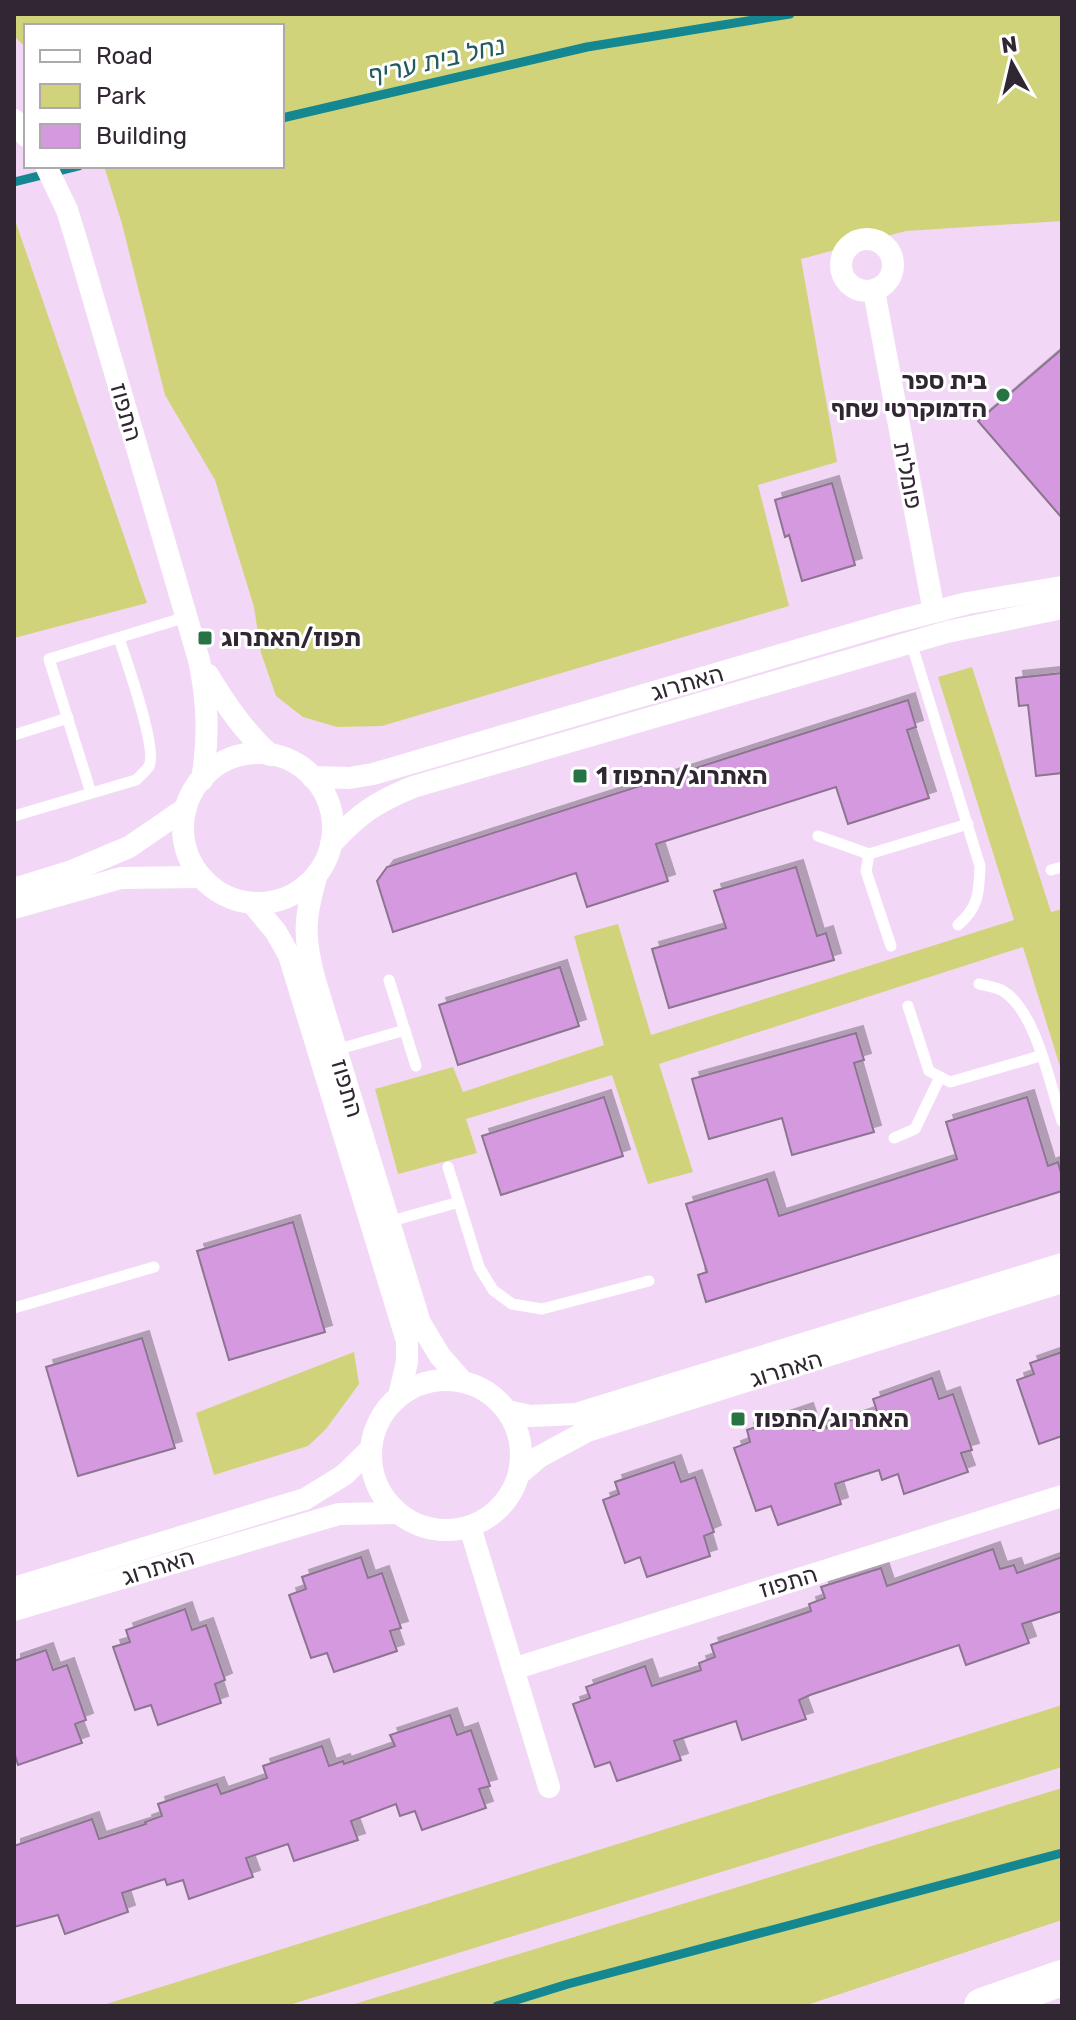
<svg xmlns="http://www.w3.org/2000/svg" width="1076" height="2020" font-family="Rubik,'Noto Sans Hebrew',sans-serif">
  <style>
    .green { fill: #d1d37a }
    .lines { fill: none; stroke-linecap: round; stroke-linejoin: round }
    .stream { stroke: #148790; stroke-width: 9 }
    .building { fill: #d499de; stroke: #8b748f; stroke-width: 2; filter: url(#shadow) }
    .lane { stroke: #fff; stroke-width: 11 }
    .street { stroke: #fff; stroke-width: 22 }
    .primary { stroke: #fff; stroke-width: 36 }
    .poi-dot { fill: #267444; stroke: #fff; stroke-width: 3 }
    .labels { text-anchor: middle; stroke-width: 6; stroke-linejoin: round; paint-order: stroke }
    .poi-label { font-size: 24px; font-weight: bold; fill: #312732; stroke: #fff; text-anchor: start }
    .street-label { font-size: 24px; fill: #312732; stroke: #fff }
    .water-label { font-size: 26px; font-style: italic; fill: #225a5e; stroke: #fff }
  </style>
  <defs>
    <filter id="shadow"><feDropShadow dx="7" dy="-7" stdDeviation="0" flood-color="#0004"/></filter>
  </defs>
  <rect width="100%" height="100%" fill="#f2d8f6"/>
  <!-- green -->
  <g class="green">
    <path d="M14 14H1062V221L906 231 801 259 837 462 758 485 789 606 382 726 337 727 303 717 276 696 261 653 254 607 215 480 165 395 122 224 104 166H282V26H26V48L16 38Z"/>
    <path d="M14 217 147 603 14 638Z"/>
    <path d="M972 667 1051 912 1062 909V1073L1023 947 659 1064 693 1172 648 1184 612 1075 466 1119 477 1153 398 1174 375 1089 453 1067 463 1092 604 1045 574 936 618 924 651 1035 1014 920 938 677Z"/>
    <path d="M354 1352 359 1384 326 1429 308 1446 214 1475 196 1413Z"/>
    <path d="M1062 1705V1767L286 2006H100Z"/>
    <path d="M1062 1788V1920L804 2006H348Z"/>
  </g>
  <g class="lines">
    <!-- stream -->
    <g class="stream">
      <path d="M282 118 587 47 790 14"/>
      <path d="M14 182 79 166"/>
      <path d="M497 2006 568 1984 1062 1853"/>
    </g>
  </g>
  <!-- building -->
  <g class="building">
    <path d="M1062 349V518L978 421Z"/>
    <path d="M832 483 855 565 802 581 789 535 785 537 775 500Z"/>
    <path d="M1062 673V773L1036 776 1028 705 1019 706 1016 678Z"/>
    <path d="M908 700 916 727 907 730 929 798 848 824 836 787 656 844 668 881 587 907 576 873 393 932 377 881 387 867Z"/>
    <path d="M796 867 817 936 826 933 834 960 669 1008 652 949 726 928 714 891Z"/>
    <path d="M560 967 579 1026 458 1065 439 1005Z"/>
    <path d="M856 1033 864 1060 854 1063 874 1132 792 1155 782 1118 709 1139 692 1079Z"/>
    <path d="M604 1097 623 1156 501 1195 482 1136Z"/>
    <path d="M1027 1097 1048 1166 1058 1162 1062 1177V1191L706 1302 698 1275 707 1272 686 1204 767 1179 779 1216 957 1159 946 1122Z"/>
    <path d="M293 1222 325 1332 229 1360 197 1251Z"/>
    <path d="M142 1338 175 1448 78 1476 46 1367Z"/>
    <path d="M1062 1352V1436L1039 1444 1017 1380 1034 1374 1030 1363Z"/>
    <path d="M932 1378 939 1399 953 1394 972 1450 961 1453 968 1472 904 1494 898 1474 882 1480 879 1470 835 1484 841 1504 778 1525 771 1506 756 1511 734 1448 750 1442 747 1430 806 1410 813 1430 827 1426V1428L877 1411 873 1399Z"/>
    <path d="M674 1462 681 1482 695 1477 714 1532 704 1536 710 1556 647 1577 640 1557 625 1563 603 1500 619 1494 615 1482Z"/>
    <path d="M993 1549 1000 1569 1014 1565 1017 1573 1062 1557V1611L1022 1624 1029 1643 966 1665 959 1645 810 1695 799 1700 806 1719 742 1740 736 1721 674 1741 681 1760 617 1781 610 1762 595 1767 573 1704 590 1698 586 1687 645 1666 652 1686 701 1670 699 1663 715 1657 711 1645 811 1611 809 1604 825 1598 821 1587 881 1568 887 1586Z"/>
    <path d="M361 1557 368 1578 382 1573 401 1628 390 1631 397 1651 334 1672 327 1653 311 1658 289 1595 306 1589 302 1577Z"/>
    <path d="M185 1609 192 1630 206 1625 225 1680 215 1684 221 1703 158 1725 151 1705 135 1710 113 1647 130 1642 126 1630Z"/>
    <path d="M46 1650 53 1670 67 1665 86 1720 75 1724 82 1743 18 1765 14 1752V1661Z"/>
    <path d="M450 1715 457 1735 471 1730 490 1786 479 1789 486 1808 422 1830 415 1811 400 1816 396 1804 351 1821 358 1840 294 1861 288 1844 246 1858 253 1877 189 1899 183 1880 167 1885 165 1879 122 1893 128 1912 65 1934 58 1915 14 1927V1846L92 1819 99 1839 146 1824 145 1822 162 1816 158 1804 217 1784 221 1794 267 1778 263 1766 322 1746 329 1766 343 1761 344 1764 395 1746 390 1735Z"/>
  </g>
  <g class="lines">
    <!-- lane -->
    <g class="lane">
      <path d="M911 642 980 866C979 892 979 907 958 925"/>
      <path d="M14 735 68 718"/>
      <path d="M91 793 49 659 186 617"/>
      <path d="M14 816 136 780C140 776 147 770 149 766 158 748 126 661 119 638"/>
      <path d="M818 836 869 854"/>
      <path d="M1051 870 1062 867"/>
      <path d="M891 946 866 871 869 854 968 824"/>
      <path d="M389 980 416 1066"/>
      <path d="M979 984C987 986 996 987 1003 991 1036 1011 1050 1085 1062 1121"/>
      <path d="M908 1006 929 1071 950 1082 1040 1056"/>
      <path d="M336 1050 405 1030"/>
      <path d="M894 1138 915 1129 940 1077"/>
      <path d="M448 1167 479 1267 493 1290 512 1304 542 1309 649 1281"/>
      <path d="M388 1222 459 1202"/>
      <path d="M14 1308 154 1267"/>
    </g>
    <!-- street -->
    <g class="street">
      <path d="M14 120 26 136"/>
      <path d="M46 166 67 210 76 239 199 660C208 702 209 738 202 780"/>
      <circle cx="867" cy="265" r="26"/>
      <path d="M874 291 934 612"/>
      <path d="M208 675C226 705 244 731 270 755"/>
      <circle cx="258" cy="828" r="75"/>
      <path d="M312 777 349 778 373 774 894 622 968 603 1062 587"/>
      <path d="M331 844C359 814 374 803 413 787L947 632 1062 608"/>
      <path d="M317 874C304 918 303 937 315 981L420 1323 440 1356 462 1381"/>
      <path d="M14 889 72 871 129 847 186 808"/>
      <path d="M252 903 276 932 289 955 407 1341V1362L399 1396"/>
      <path d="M14 908 121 878 201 877"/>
      <circle cx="446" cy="1455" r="75"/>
      <path d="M507 1411 530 1416 576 1414 1062 1264"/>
      <path d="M519 1474 539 1457 587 1431 1062 1282"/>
      <path d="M470 1527 549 1787"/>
      <path d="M14 1588 305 1499 344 1475 371 1449"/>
      <path d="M14 1610 339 1514 396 1513"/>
      <path d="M513 1669 1062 1496"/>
    </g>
    <!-- primary -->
    <path class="primary" d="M982 2006 1062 1978"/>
  </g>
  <!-- markers -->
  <g class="poi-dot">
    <circle cx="1003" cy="395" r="8"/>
    <rect x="197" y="630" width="16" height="16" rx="4"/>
    <rect x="572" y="768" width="16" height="16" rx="4"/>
    <rect x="730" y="1411" width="16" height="16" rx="4"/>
  </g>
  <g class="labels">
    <!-- poi labels -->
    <g class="poi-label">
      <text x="987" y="389" text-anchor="end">בית ספר<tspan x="987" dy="28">הדמוקרטי שחף</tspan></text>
      <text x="221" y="646">תפוז/האתרוג</text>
      <text x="596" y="784">האתרוג/התפוז 1</text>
      <text x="754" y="1427">האתרוג/התפוז</text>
    </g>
    <!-- street labels -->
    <g class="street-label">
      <text transform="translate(126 412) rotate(74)" y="8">התפוז</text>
      <text transform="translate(908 475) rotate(79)" y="8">פומלית</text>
      <text transform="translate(687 683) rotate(-16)" y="8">האתרוג</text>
      <text transform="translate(347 1088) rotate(73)" y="8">התפוז</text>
      <text transform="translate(786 1369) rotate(-17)" y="8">האתרוג</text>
      <text transform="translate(158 1567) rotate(-17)" y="8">האתרוג</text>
      <text transform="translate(788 1582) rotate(-17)" y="8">התפוז</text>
    </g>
    <!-- water labels -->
    <g class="water-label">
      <text transform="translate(436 60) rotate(-13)" y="9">נחל בית עריף</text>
    </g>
  </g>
  <!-- border -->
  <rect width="1076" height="2020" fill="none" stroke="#312732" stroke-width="32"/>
  <!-- legend -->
  <rect x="24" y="24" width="260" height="144" fill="#ffffff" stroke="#ada9ad" stroke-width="2"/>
  <rect x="40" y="50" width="40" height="12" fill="#ffffff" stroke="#ada9ad" stroke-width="2"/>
  <text x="96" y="64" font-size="24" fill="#312732">Road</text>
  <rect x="40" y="84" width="40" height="24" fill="#d1d37a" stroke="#ada9ad" stroke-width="2"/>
  <text x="96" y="104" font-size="24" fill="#312732">Park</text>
  <rect x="40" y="124" width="40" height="24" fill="#d499de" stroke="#ada9ad" stroke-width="2"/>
  <text x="96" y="144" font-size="24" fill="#312732">Building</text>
  <!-- north arrow -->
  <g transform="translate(1012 64) rotate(352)" stroke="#ffffff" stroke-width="6" paint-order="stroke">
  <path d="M0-6L14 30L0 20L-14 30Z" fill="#312732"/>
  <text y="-12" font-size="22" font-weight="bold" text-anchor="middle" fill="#312732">N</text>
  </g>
</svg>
